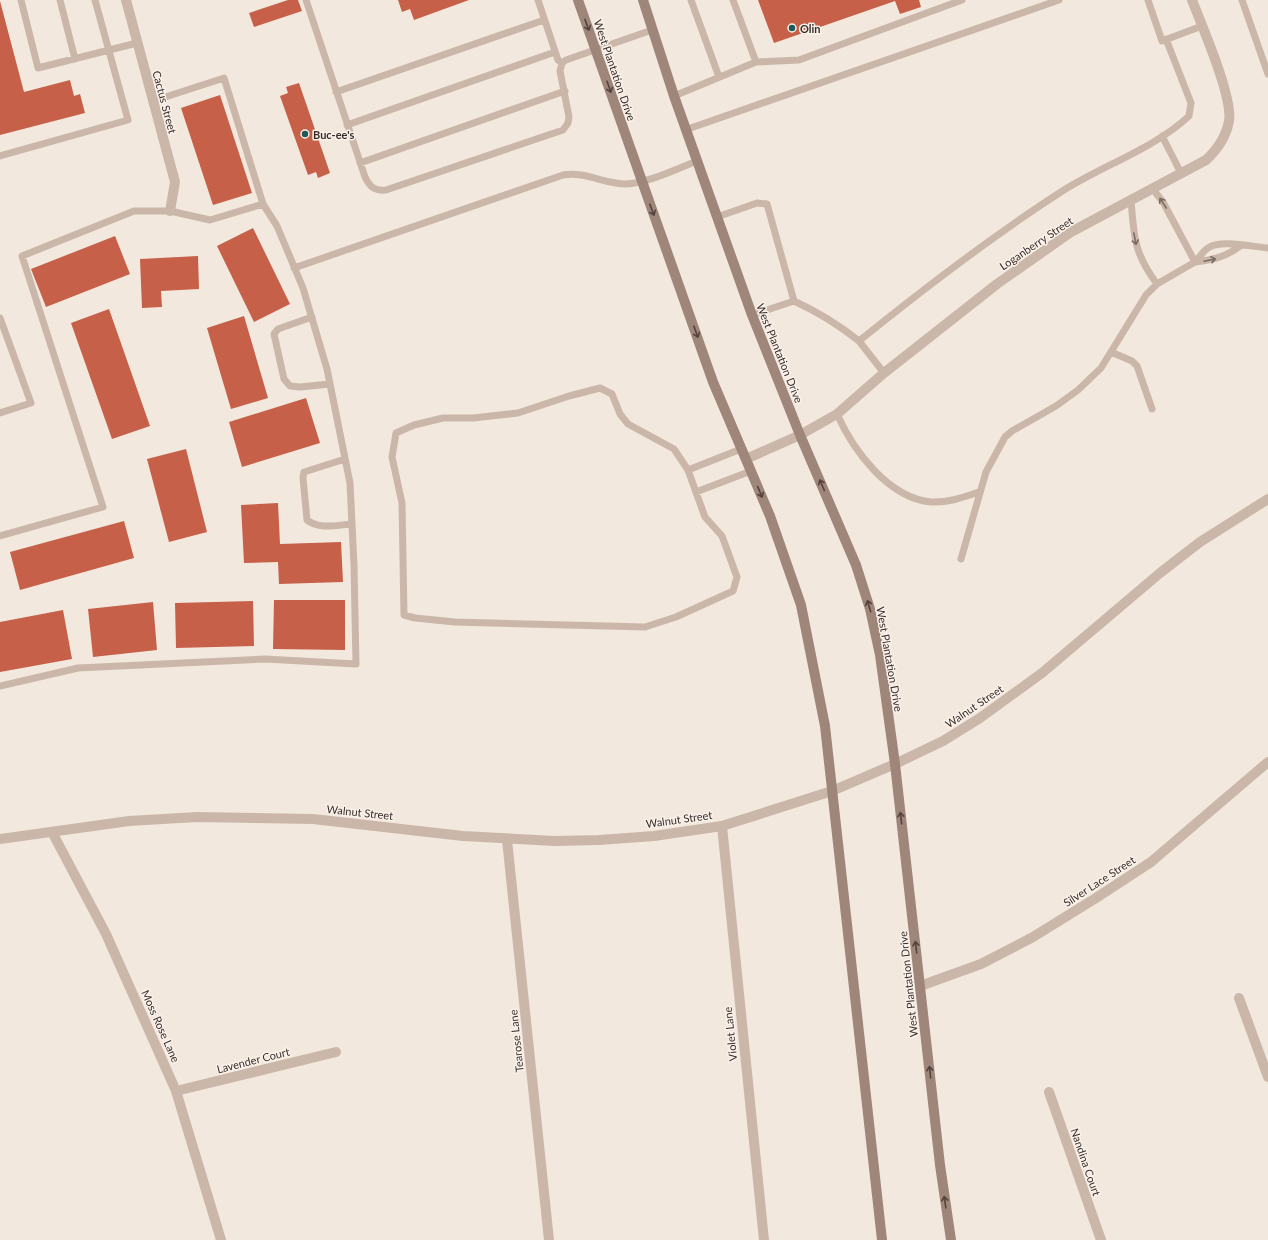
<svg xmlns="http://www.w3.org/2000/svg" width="1268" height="1240" viewBox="0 0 1268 1240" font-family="Lato,sans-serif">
<rect width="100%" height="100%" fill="#f3e8de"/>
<path fill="#c66049" d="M288 0H298L302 11 254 27 249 13Z
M398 0H469L414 20 410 9 402 12Z
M758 0H919L921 7 900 14 895 1 774 43Z
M0 1 24 92 70 80 74 96 80 94 85 113 0 135Z
M299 83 330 173 318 178 316 172 308 175 280 96 288 93 286 87Z
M220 95 252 193 213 205 181 108Z
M253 228 290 304 254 322 217 246Z
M115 236 130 274 46 307 31 269Z
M198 256 199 289 161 291 162 307 142 308 140 259Z
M109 309 150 426 112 439 71 323Z
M244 316 268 398 231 409 207 328Z
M306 398 320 443 242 467 229 422Z
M186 449 207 532 169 542 147 459Z
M278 503 280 544 341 542 343 582 279 584 278 562 244 563 241 505Z
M124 521 134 558 20 590 10 552Z
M274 600H345V650L273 649Z
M253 601 254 646 176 648 175 603Z
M153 602 157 650 93 657 88 609Z
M63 610 72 659 0 672V622Z"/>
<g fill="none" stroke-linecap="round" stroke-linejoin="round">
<path stroke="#cbb7a9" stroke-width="7" d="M21 0 38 68 137 43
M60 0 75 59
M306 0 365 177C370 187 374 191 386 190L563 130 568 123 569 117 560 71 562 63 566 60 652 30
M538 0 558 60 562 63
M691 0 719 77
M733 0 756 62
M1148 0 1162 41 1202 26
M1242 0 1268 74
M336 92 544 20
M674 96 756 62 799 60 962 0
M347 125 555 52
M685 130 1059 0
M1162 136 1181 173
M0 156 128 120 95 0
M360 163 565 91
M1131 200C1134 237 1134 253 1157 284
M717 217 757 203 767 204 794 301 752 315
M1240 246C1226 257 1212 260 1195 262 1199 258 1203 251 1208 248 1220 239 1253 247 1268 248
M294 268 563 175C585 171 604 184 626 184 648 183 676 169 697 161
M794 301C818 312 839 325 859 341
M312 317 278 329 274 334 284 379 290 386 300 387 330 384
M0 318 31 403 0 413
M1111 352 1132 361 1137 366 1152 409
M884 373 859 341C926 287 992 236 1064 190 1104 165 1155 148 1189 116L1191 103 1166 39
M837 414C853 450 888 498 931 502 948 503 964 497 979 492
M345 459 304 472 303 478 307 520C319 530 338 525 352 524
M688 470 705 517 722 536 737 577 733 591 676 617 645 627 455 622 415 618 404 615 402 503 392 457 396 433 414 425 443 418H473L518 413 569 396 600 388 612 394 620 414 628 424 674 449 688 470 741 449
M696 492 751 471
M0 536 103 507 22 256 134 211H170L210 220 263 204
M961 559 986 472 1005 437 1012 431 1056 406 1078 390 1101 368 1146 295 1157 284 1195 262 1163 202 1152 188
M0 686 78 668 265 659 356 664 354 565 350 483 327 369 303 288 277 226 263 204 224 78 153 101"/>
<path stroke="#cbb7a9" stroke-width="10" d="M126 0 175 182 170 211
M746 459 800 435 837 414 884 373 997 284 1071 232 1206 160C1218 149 1226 137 1229 121 1233 97 1202 26 1192 0
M722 826 764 1240
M52 832 106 934 176 1091 221 1240
M507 840 549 1240
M920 986 981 964 1033 937 1096 898 1151 862 1268 762
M1239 998 1268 1077
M176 1091 336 1052
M1049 1092 1101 1240"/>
<path stroke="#cbb7a9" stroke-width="10" d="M0 839 129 821 197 817 313 819 463 836 555 841 599 840 654 836 722 826 832 791 895 764 943 741 980 718 1042 673 1160 573 1200 542 1268 499"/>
<path stroke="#9f867b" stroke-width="10" d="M578 0 713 382 770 516 801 605 825 726 882 1240
M643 0 674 96 752 315 800 435 856 565 870 609 880 655 895 764 940 1165 951 1240"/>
</g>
<defs><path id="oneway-shaft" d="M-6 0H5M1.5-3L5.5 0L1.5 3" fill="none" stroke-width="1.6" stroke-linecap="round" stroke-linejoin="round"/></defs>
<g stroke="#52433e">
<use href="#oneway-shaft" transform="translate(587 25) rotate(70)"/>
<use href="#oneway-shaft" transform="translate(609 87) rotate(71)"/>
<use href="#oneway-shaft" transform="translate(652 210) rotate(70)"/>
<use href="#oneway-shaft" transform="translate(696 332) rotate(70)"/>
<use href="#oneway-shaft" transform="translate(822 485) rotate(-113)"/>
<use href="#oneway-shaft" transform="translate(760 492) rotate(67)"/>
<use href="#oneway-shaft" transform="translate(869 606) rotate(-106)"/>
<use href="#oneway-shaft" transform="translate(901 818) rotate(-97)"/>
<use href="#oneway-shaft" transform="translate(916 947) rotate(-97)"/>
<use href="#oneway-shaft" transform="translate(930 1072) rotate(-96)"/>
<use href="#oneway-shaft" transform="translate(945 1202) rotate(-98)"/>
</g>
<g stroke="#7a6b63">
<use href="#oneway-shaft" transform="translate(1163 203) rotate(-123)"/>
<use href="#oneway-shaft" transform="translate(1135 239) rotate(79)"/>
<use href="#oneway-shaft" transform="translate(1210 260) rotate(-12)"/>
</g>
<g fill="#1e595a" stroke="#faf2ea" stroke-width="1.5">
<circle cx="792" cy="28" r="4"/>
<circle cx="305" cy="134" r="4"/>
</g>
<g text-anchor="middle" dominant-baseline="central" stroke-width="3" stroke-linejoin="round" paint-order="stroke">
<g font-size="11" font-weight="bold" fill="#382d29" stroke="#faf2ea" text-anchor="start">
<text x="800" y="28">Olin</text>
<text x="313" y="134">Buc-ee's</text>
</g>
<g font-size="11" fill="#382d29" stroke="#faf2ea">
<text transform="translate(615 70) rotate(71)">West Plantation Drive</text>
<text transform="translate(165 102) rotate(75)">Cactus Street</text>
<text transform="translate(1036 243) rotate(-34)">Loganberry Street</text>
<text transform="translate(780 353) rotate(68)">West Plantation Drive</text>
<text transform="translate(890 659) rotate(80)">West Plantation Drive</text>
<text transform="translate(974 706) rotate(-34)">Walnut Street</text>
<text transform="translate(360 812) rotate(6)">Walnut Street</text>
<text transform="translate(679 819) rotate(-8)">Walnut Street</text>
<text transform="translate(1099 881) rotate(-33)">Silver Lace Street</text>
<text transform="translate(908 984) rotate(-96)">West Plantation Drive</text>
<text transform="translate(161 1026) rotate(66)">Moss Rose Lane</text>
<text transform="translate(730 1034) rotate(-96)">Violet Lane</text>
<text transform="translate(516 1041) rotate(-96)">Tearose Lane</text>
<text transform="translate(253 1060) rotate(-14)">Lavender Court</text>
<text transform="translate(1086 1162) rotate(71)">Nandina Court</text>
</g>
</g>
</svg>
